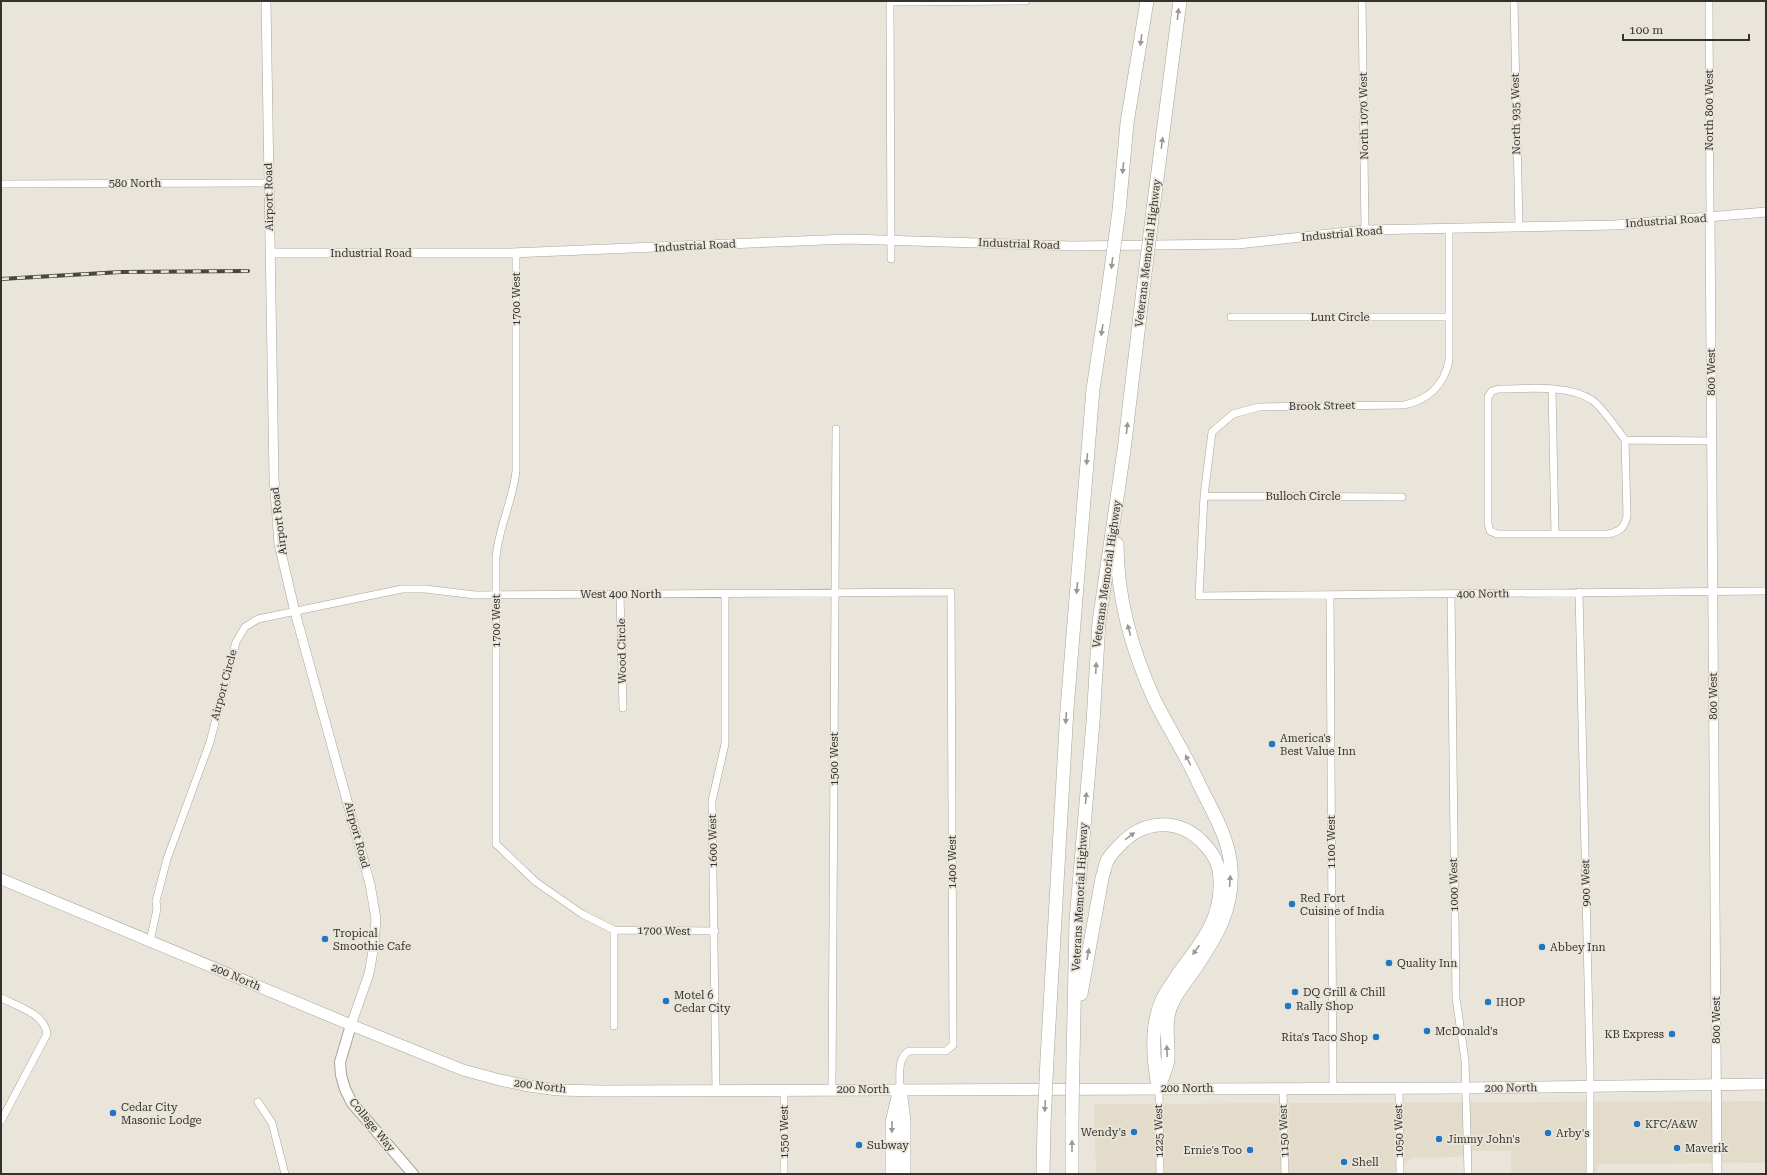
<svg xmlns="http://www.w3.org/2000/svg" width="1767" height="1175" viewBox="0 0 1767 1175" font-family="'Roboto Serif',serif">
<rect width="100%" height="100%" fill="#eae5db"/>
<path fill="#e4dcca" d="M1766 1101V1163L1600 1164 1594 1174H1511V1151H1474L1459 1157 1412 1158 1392 1174H1096L1094 1104Z"/>
<g fill="none" stroke-linecap="round" stroke-linejoin="round">
<defs>
<path id="minor" d="M890 1 891 259
M1362 1 1365 230
M1514 1 1519 227
M1709 1 1710 218
M890 2 1026 1
M1 184 269 183
M1449 229V361C1444 385 1428 400 1404 405L1259 407 1233 414 1212 432 1204 496 1199 596 1766 591
M516 253V471C513 501 498 528 496 558V844L536 882 582 914 614 930 715 931
M1231 317H1449
M1552 389 1555 534
M1625 440C1617 429 1602 407 1592 400 1568 384 1526 389 1499 389L1492 391 1488 397V523L1490 531 1497 534H1608C1620 531 1624 529 1627 516L1625 440 1712 441
M1204 496 1402 497
M1579 592 1590 1067V1174
M620 594 623 708
M1330 595 1333 1088
M1451 595 1456 998 1465 1060 1468 1174
M614 930V1026
M150 941 157 909 156 901 167 859 210 742 236 642 245 627 258 619 402 589H425L475 595 951 592 953 1045 946 1051H909C897 1057 900 1077 900 1089
M1 998C17 1006 45 1014 47 1034L1 1121
M1159 1088 1160 1174
M1399 1088 1400 1174
M832 1089 836 429
M1283 1089 1285 1174
M716 1090 712 801 725 744V594
M784 1090V1174
M258 1102 272 1123 285 1174"/>
<path id="tertiary" d="M266 1 274 478 279 544 295 612 370 884 376 919 374 945 369 974 351 1025
M1710 218 1717 1174
M271 253H511L849 239 1072 246 1238 244 1365 230 1615 225 1766 212"/>
<path id="secondary" d="M351 1025 340 1062 341 1075 345 1089 352 1103 413 1174"/>
<path id="primary" d="M1 879 351 1025 463 1070 500 1080 529 1086 558 1090 600 1091 1465 1088 1766 1084"/>
<path id="motorway" d="M1153 210 1180 1
M1119 211 1127 123 1147 1
M1117 544C1117 598 1132 651 1155 701 1169 729 1186 755 1199 784 1212 811 1229 837 1231 868 1234 911 1215 939 1192 973 1185 983 1176 993 1171 1006 1164 1024 1169 1041 1168 1059 1167 1069 1161 1079 1159 1088
M1081 994 1102 878C1104 872 1105 866 1107 861 1110 855 1115 850 1119 846 1143 819 1180 817 1205 845 1214 854 1220 867 1220 880 1222 920 1200 944 1178 974 1173 983 1166 991 1162 1000 1150 1026 1153 1059 1158 1086
M1047 1059 1067 709 1093 389 1108 291
M1073 1060 1076 920 1093 722 1099 622 1124 450 1143 290
M901 1097 904 1121V1174
M1072 1118V1174
M892 1174V1122L900 1089
M1043 1174 1044 1124"/>
</defs>
<use href="#minor" stroke="#a8a49a" stroke-width="8"/>
<use href="#tertiary" stroke="#a8a49a" stroke-width="10"/>
<use href="#secondary" stroke="#a8a49a" stroke-width="12"/>
<use href="#primary" stroke="#a8a49a" stroke-width="12"/>
<use href="#motorway" stroke="#a8a49a" stroke-width="14"/>
<use href="#minor" stroke="#fff" stroke-width="7"/>
<use href="#tertiary" stroke="#fff" stroke-width="9"/>
<use href="#secondary" stroke="#fff" stroke-width="10"/>
<use href="#primary" stroke="#fff" stroke-width="11"/>
<use href="#motorway" stroke="#fff" stroke-width="13"/>
<defs>
<path id="rail" d="M1 279 121 272 248 271"/>
</defs>
<use href="#rail" stroke="#484641" stroke-width="4"/>
<use href="#rail" stroke="#eae5db" stroke-width="2.5" stroke-dasharray="8" stroke-linecap="butt"/>
<defs>
<path id="motorway-bridge" d="M1143 290 1153 210
M1108 291 1119 211
M1072 1118 1073 1060
M1044 1124 1047 1059"/>
</defs>
<use href="#motorway-bridge" stroke="#a8a49a" stroke-width="14" stroke-linecap="butt"/>
<use href="#motorway-bridge" stroke="#fff" stroke-width="13"/>
</g>
<defs><path id="oneway-solid" d="M-6-.8H1V-3.2L6.5 0L1 3.2V.8H-6Z"/></defs>
<g fill="#9a9896">
<use href="#oneway-solid" transform="translate(1178 14) rotate(-83)"/>
<use href="#oneway-solid" transform="translate(1141 40) rotate(98)"/>
<use href="#oneway-solid" transform="translate(1162 143) rotate(-83)"/>
<use href="#oneway-solid" transform="translate(1123 168) rotate(96)"/>
<use href="#oneway-solid" transform="translate(1112 263) rotate(97)"/>
<use href="#oneway-solid" transform="translate(1102 330) rotate(99)"/>
<use href="#oneway-solid" transform="translate(1127 428) rotate(-84)"/>
<use href="#oneway-solid" transform="translate(1087 459) rotate(95)"/>
<use href="#oneway-solid" transform="translate(1077 588) rotate(95)"/>
<use href="#oneway-solid" transform="translate(1129 630) rotate(-105)"/>
<use href="#oneway-solid" transform="translate(1096 668) rotate(-87)"/>
<use href="#oneway-solid" transform="translate(1066 718) rotate(94)"/>
<use href="#oneway-solid" transform="translate(1188 760) rotate(-117)"/>
<use href="#oneway-solid" transform="translate(1086 798) rotate(-85)"/>
<use href="#oneway-solid" transform="translate(1130 836) rotate(-36)"/>
<use href="#oneway-solid" transform="translate(1230 881) rotate(-86)"/>
<use href="#oneway-solid" transform="translate(1196 950) rotate(125)"/>
<use href="#oneway-solid" transform="translate(1088 954) rotate(-80)"/>
<use href="#oneway-solid" transform="translate(1167 1051) rotate(-92)"/>
<use href="#oneway-solid" transform="translate(1045 1106) rotate(93)"/>
<use href="#oneway-solid" transform="translate(892 1127) rotate(91)"/>
<use href="#oneway-solid" transform="translate(1072 1146) rotate(-90)"/>
</g>
<g fill="#2176c4" stroke="#eae5db" stroke-width="1.5">
<circle cx="1272" cy="744" r="4"/>
<circle cx="1292" cy="904" r="4"/>
<circle cx="325" cy="939" r="4"/>
<circle cx="1542" cy="947" r="4"/>
<circle cx="1389" cy="963" r="4"/>
<circle cx="1295" cy="992" r="4"/>
<circle cx="666" cy="1001" r="4"/>
<circle cx="1488" cy="1002" r="4"/>
<circle cx="1288" cy="1006" r="4"/>
<circle cx="1427" cy="1031" r="4"/>
<circle cx="1672" cy="1034" r="4"/>
<circle cx="1376" cy="1037" r="4"/>
<circle cx="113" cy="1113" r="4"/>
<circle cx="1637" cy="1124" r="4"/>
<circle cx="1134" cy="1132" r="4"/>
<circle cx="1548" cy="1133" r="4"/>
<circle cx="1439" cy="1139" r="4"/>
<circle cx="859" cy="1145" r="4"/>
<circle cx="1677" cy="1148" r="4"/>
<circle cx="1250" cy="1150" r="4"/>
<circle cx="1344" cy="1162" r="4"/>
</g>
<g text-anchor="middle" dominant-baseline="central" stroke-width="3.5" stroke-linejoin="round" paint-order="stroke">
<g font-size="11" fill="#34322e" stroke="#eae5db">
<text transform="translate(1709 110) rotate(-90)">North 800 West</text>
<text transform="translate(1516 114) rotate(-91)">North 935 West</text>
<text transform="translate(1364 116) rotate(-91)">North 1070 West</text>
<text x="135" y="183">580 North</text>
<text transform="translate(269 197) rotate(-91)">Airport Road</text>
<text transform="translate(1666 221) rotate(-4)">Industrial Road</text>
<text transform="translate(1342 234) rotate(-5)">Industrial Road</text>
<text transform="translate(1019 244) rotate(2)">Industrial Road</text>
<text transform="translate(695 246) rotate(-3)">Industrial Road</text>
<text x="371" y="253">Industrial Road</text>
<text transform="translate(1148 253) rotate(-83)">Veterans Memorial Highway</text>
<text transform="translate(516 299) rotate(-90)">1700 West</text>
<text x="1340" y="317">Lunt Circle</text>
<text transform="translate(1711 372) rotate(-90)">800 West</text>
<text transform="translate(1322 406) rotate(-1)">Brook Street</text>
<text x="1303" y="496">Bulloch Circle</text>
<text transform="translate(279 521) rotate(-97)">Airport Road</text>
<text transform="translate(1107 574) rotate(-82)">Veterans Memorial Highway</text>
<text x="621" y="594">West 400 North</text>
<text transform="translate(1483 594) rotate(-1)">400 North</text>
<text transform="translate(496 621) rotate(-90)">1700 West</text>
<text transform="translate(622 651) rotate(-91)">Wood Circle</text>
<text transform="translate(224 685) rotate(-75)">Airport Circle</text>
<text transform="translate(1713 696) rotate(-90)">800 West</text>
<text transform="translate(834 759) rotate(-90)">1500 West</text>
<text transform="translate(357 835) rotate(75)">Airport Road</text>
<text transform="translate(713 841) rotate(-91)">1600 West</text>
<text transform="translate(1331 842) rotate(-90)">1100 West</text>
<text transform="translate(952 862) rotate(-90)">1400 West</text>
<text transform="translate(1586 883) rotate(-91)">900 West</text>
<text transform="translate(1454 885) rotate(-91)">1000 West</text>
<text transform="translate(1080 897) rotate(-87)">Veterans Memorial Highway</text>
<text transform="translate(664 931) rotate(1)">1700 West</text>
<text transform="translate(236 977) rotate(23)">200 North</text>
<text transform="translate(1716 1020) rotate(-90)">800 West</text>
<text transform="translate(540 1086) rotate(7)">200 North</text>
<text x="1187" y="1088">200 North</text>
<text transform="translate(1511 1088) rotate(-1)">200 North</text>
<text x="863" y="1089">200 North</text>
<text transform="translate(372 1125) rotate(51)">College Way</text>
<text transform="translate(1159 1131) rotate(-91)">1225 West</text>
<text transform="translate(1284 1131) rotate(-92)">1150 West</text>
<text transform="translate(1399 1131) rotate(-91)">1050 West</text>
<text transform="translate(784 1132) rotate(-90)">1550 West</text>
</g>
<g font-size="11" fill="#34322e" stroke="#eae5db" text-anchor="start">
<text x="1280" y="738">America's<tspan x="1280" dy="13">Best Value Inn</tspan></text>
<text x="1300" y="898">Red Fort<tspan x="1300" dy="13">Cuisine of India</tspan></text>
<text x="333" y="933">Tropical<tspan x="333" dy="13">Smoothie Cafe</tspan></text>
<text x="1550" y="947">Abbey Inn</text>
<text x="1397" y="963">Quality Inn</text>
<text x="1303" y="992">DQ Grill &amp; Chill</text>
<text x="674" y="995">Motel 6<tspan x="674" dy="13">Cedar City</tspan></text>
<text x="1496" y="1002">IHOP</text>
<text x="1296" y="1006">Rally Shop</text>
<text x="1435" y="1031">McDonald's</text>
<text x="1664" y="1034" text-anchor="end">KB Express</text>
<text x="1368" y="1037" text-anchor="end">Rita's Taco Shop</text>
<text x="121" y="1107">Cedar City<tspan x="121" dy="13">Masonic Lodge</tspan></text>
<text x="1645" y="1124">KFC/A&amp;W</text>
<text x="1126" y="1132" text-anchor="end">Wendy's</text>
<text x="1556" y="1133">Arby's</text>
<text x="1447" y="1139">Jimmy John's</text>
<text x="867" y="1145">Subway</text>
<text x="1685" y="1148">Maverik</text>
<text x="1242" y="1150" text-anchor="end">Ernie's Too</text>
<text x="1352" y="1162">Shell</text>
</g>
</g>
<rect width="1767" height="1175" fill="none" stroke="#34322e" stroke-width="4"/>
<path d="M1623 34v6h126v-6" fill="none" stroke="#34322e" stroke-width="2"/>
<text x="1629" y="34" font-size="12" fill="#34322e" stroke="#eae5db" stroke-width="3" paint-order="stroke">100 m</text>
</svg>
